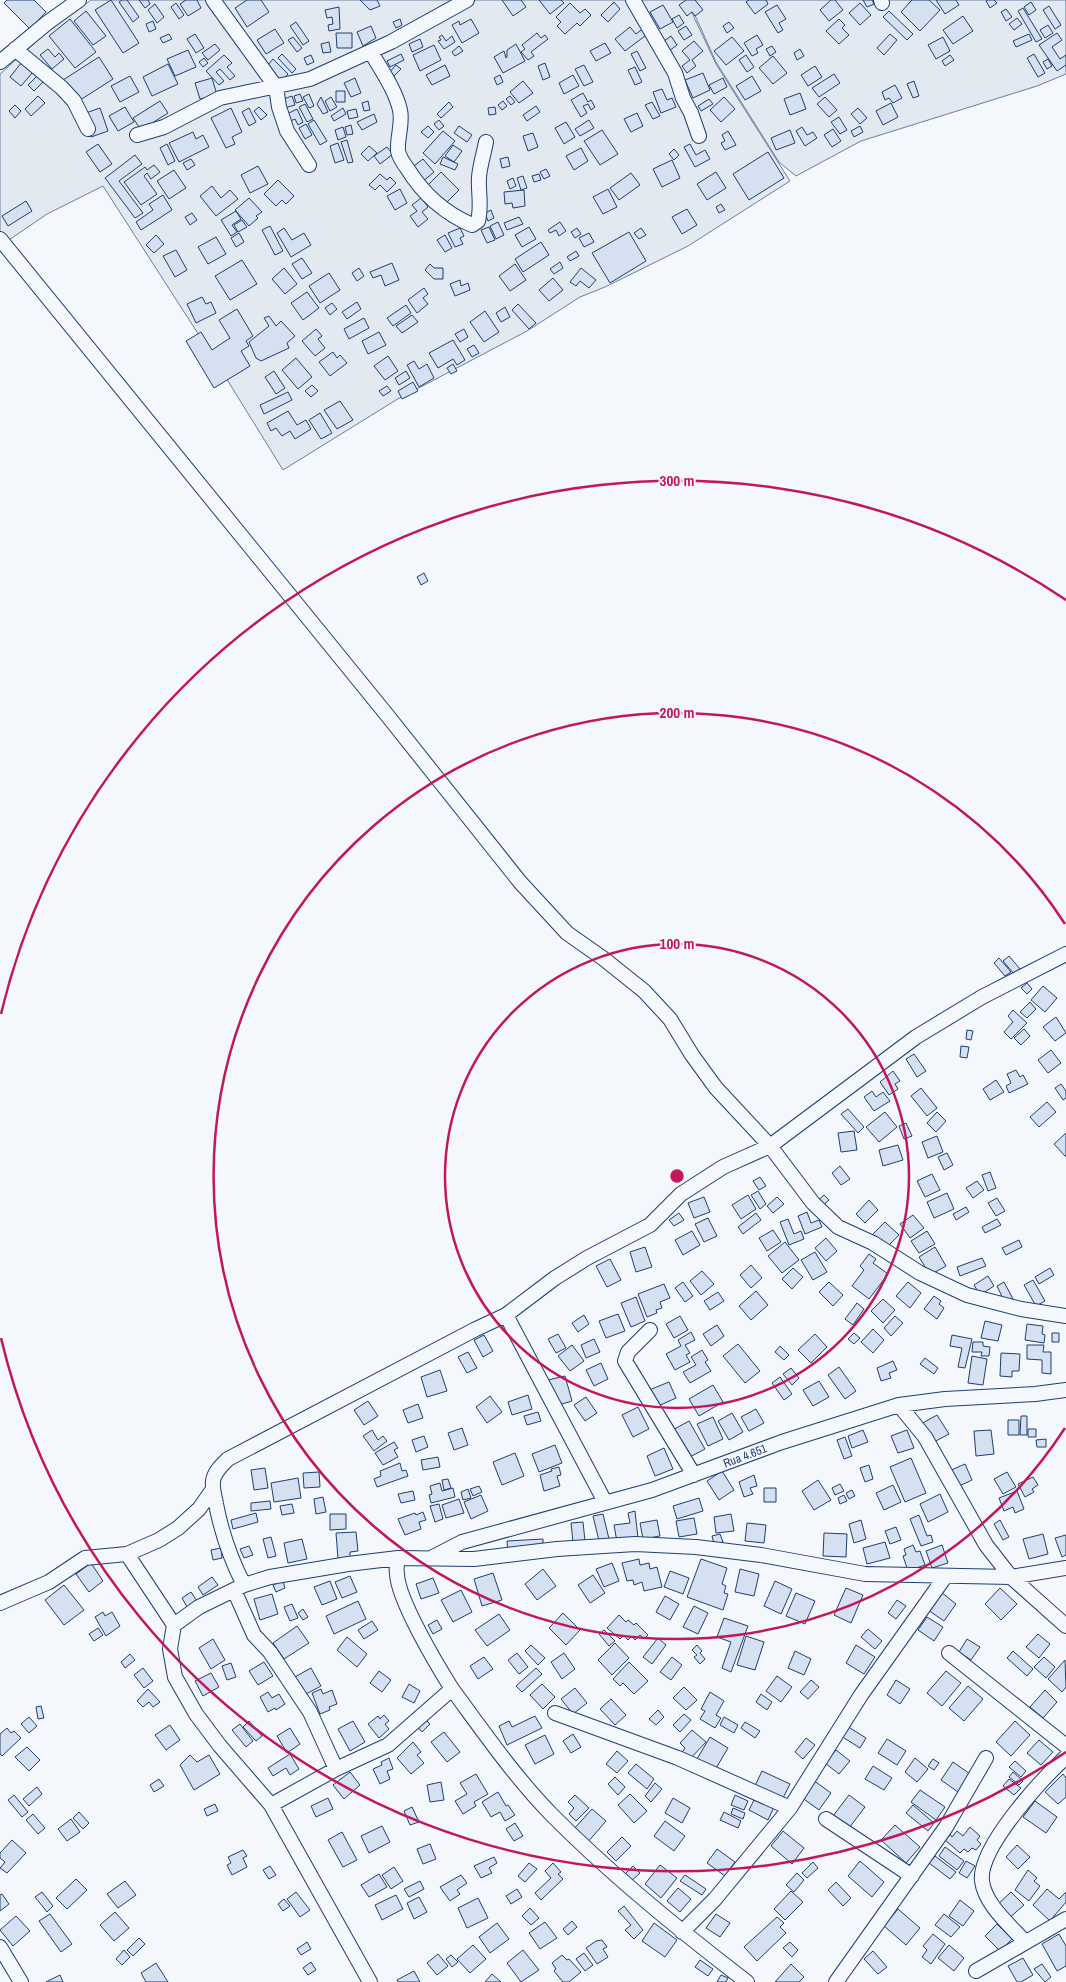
<svg xmlns="http://www.w3.org/2000/svg" width="1066" height="1982" viewBox="0 0 1066 1982" font-family="'Archivo Narrow',sans-serif">
<rect width="100%" height="100%" fill="#f4f7fb"/>
<path fill="#e3e9f0" stroke="#687fa3" d="M91 0H686L716 64 790 181 688 246 605 287 580 297 527 331 396 400 283 470 215 360 103 186 47 214 6 242 0 234V74L46 33Z
M688 0H1066V74L1037 86 861 141 796 176 779 162 716 62Z"/>
<path fill="#d5e0f0" stroke="#1d3f73" d="M7 0H34L46 12 30 29 4 3Z
M111 0 139 43 123 53 95 10Z
M122 0H127L139 17 133 22 119 2Z
M139 0H148L150 4 145 8Z
M186 0H197L201 8 188 16 180 4Z
M247 0H261L269 12 247 27 235 8Z
M360 0H377L380 6 370 10Z
M502 0H521L526 7 513 16Z
M539 0H561L564 3 550 14Z
M686 0H695L703 10 695 16 692 12 687 16 679 5Z
M749 0H766L768 4 755 14 746 2Z
M831 0H835L843 10 829 21 820 10Z
M863 0H872L874 4 867 7Z
M912 0H929L940 10 920 31 901 12Z
M936 0H956L959 5 945 14Z
M988 0H994L997 3 990 8 986 1Z
M614 2 620 9 608 22 601 15Z
M1031 2 1036 10 1029 15 1024 7Z
M176 3 184 15 179 19 171 7Z
M570 3 580 13 585 9 591 15 580 26 577 23 565 34 557 26 561 22 556 17Z
M860 3 871 15 860 25 849 13Z
M155 4 164 17 157 23 148 10Z
M663 5 673 22 660 29 650 12Z
M777 5 786 19 779 23 783 30 778 33 765 12Z
M1049 6 1061 25 1055 29 1043 10Z
M339 7 340 29 329 31 328 25 333 24 332 17 327 18 325 10Z
M1023 8 1042 39 1036 42 1018 11Z
M1006 9 1012 17 1006 21 1001 12Z
M86 11 106 36 93 45 74 21Z
M889 11 913 34 907 40 883 17Z
M679 15 684 23 677 28 672 19Z
M963 16 973 31 953 44 943 30Z
M1017 18 1022 24 1014 30 1009 24Z
M70 19 96 52 75 68 49 36Z
M400 19 402 25 396 28 393 22Z
M471 19 479 33 462 43 452 25 459 21 460 25Z
M839 19 845 25 842 28 849 35 839 44 826 31Z
M153 21 156 29 149 32 146 24Z
M296 22 309 41 303 45 290 26Z
M729 22 734 28 727 33 723 26Z
M1048 25 1053 33 1045 38 1040 30Z
M371 26 376 38 363 46 357 32Z
M686 26 692 35 684 40 678 31Z
M630 27 636 34 645 27 649 33 625 51 615 39Z
M275 29 284 43 266 54 257 40Z
M336 33H352V48H337Z
M537 33 541 38 545 35 548 39 531 52 534 56 528 60 521 52 525 49 522 45Z
M1057 33 1062 40 1052 47 1060 59 1066 55V65L1057 71 1039 45Z
M169 34 172 39 163 43 160 38Z
M195 34 204 48 196 53 187 39Z
M890 34 897 40 884 55 877 48Z
M1029 34 1032 40 1016 47 1013 41Z
M442 35 446 41 452 36 455 42 444 49 438 41 441 40 439 37Z
M757 35 763 45 756 49 758 53 752 56 744 43Z
M671 36 677 45 669 51 663 42Z
M293 37 302 48 297 52 288 40Z
M732 37 744 51 726 65 714 51Z
M943 37 950 51 936 59 928 45Z
M420 39 423 47 412 52 409 44Z
M694 41 703 51 692 60 696 66 687 73 682 66 690 60 682 51Z
M329 42 331 52 323 53 321 44Z
M605 43 611 53 596 61 590 51Z
M215 44 220 50 208 60 202 53Z
M516 44 525 61 503 73 494 57 504 51 506 58 507 57V50Z
M434 45 441 60 420 71 413 55Z
M459 46 463 51 455 56 452 52Z
M772 46 776 52 770 56 766 49Z
M48 49 55 57 59 53 64 59 52 69 40 55Z
M800 49 804 56 797 60 794 53Z
M188 50 196 67 175 76 167 59Z
M637 51 646 68 640 71 631 54Z
M282 54 296 69 292 73 278 58Z
M401 54 404 60 390 67 387 61Z
M1034 54 1045 73 1038 77 1027 58Z
M224 55 232 63 227 67 235 76 230 80 220 69 216 72 224 81 219 85 206 71Z
M311 55 314 62 307 65 304 58Z
M746 55 754 67 747 72 739 60Z
M950 55 954 60 945 66 942 61Z
M773 56 787 73 773 84 759 68Z
M99 57 113 79 77 102 63 80Z
M204 58 208 63 203 67 199 62Z
M273 59 288 74 282 81 267 66Z
M1048 59 1052 66 1047 69 1043 62Z
M22 62 33 72 21 86 10 77Z
M545 63 550 77 543 80 538 66Z
M168 64 178 84 152 96 143 77Z
M396 65 401 69 391 79 387 75Z
M445 65 450 76 432 85 426 75Z
M584 65 593 82 584 86 575 69Z
M815 66 822 77 808 86 801 75Z
M635 67 642 82 635 85 628 70Z
M703 73 710 90 693 98 685 80Z
M834 74 840 83 819 97 812 88Z
M38 75 44 81 34 91 28 85Z
M500 75 503 82 497 85 494 78Z
M573 75 579 86 564 94 559 83Z
M130 76 139 92 120 102 111 86Z
M752 76 761 91 745 100 736 86Z
M212 78 217 95 200 99 195 83Z
M355 78 361 93 351 97 344 83Z
M723 78 727 87 714 94 709 85Z
M523 81 533 93 519 103 510 92Z
M914 81 919 96 913 98 907 84Z
M895 85 902 98 893 103 889 98 885 100 882 92Z
M662 89 667 100 672 98 676 107 661 113 653 92Z
M336 91H345V102H336Z
M583 93 588 102 591 100 595 107 591 110 588 104 583 106 587 113 581 117 571 100Z
M800 93 806 109 790 115 784 99Z
M300 94 303 101 296 103 294 96Z
M309 94 314 106 309 108 303 97Z
M38 96 45 103 31 116 25 109Z
M292 96 295 105 281 109 278 101Z
M510 96 515 102 511 105 506 99Z
M321 97 328 112 323 114 317 104Z
M331 97 337 107 330 111 325 101Z
M724 97 735 109 721 122 710 110Z
M825 97 837 110 829 117 817 104Z
M709 99 713 104 701 111 698 106Z
M160 101 168 113 141 130 133 118Z
M368 101 370 110 364 111 362 103Z
M503 101 507 106 502 110 498 105Z
M449 102 453 107 441 118 437 114Z
M652 102 660 116 653 119 645 105Z
M891 103 898 117 883 125 876 111Z
M305 104 313 119 307 122 299 107Z
M15 105 21 111 15 118 9 111Z
M536 106 540 112 527 121 523 115Z
M125 107 134 122 118 131 109 116Z
M259 107 267 115 261 120 254 111Z
M495 107 496 114 489 115 488 108Z
M100 108 108 131 91 137 83 114Z
M231 108 242 132 232 137 235 144 226 148 211 118Z
M249 108 256 122 249 126 242 112Z
M343 108 346 114 334 121 331 116Z
M858 108 867 118 860 124 851 114Z
M297 109 303 122 298 125 295 119 288 122 285 115Z
M356 109 358 117 349 119 347 111Z
M637 113 643 126 631 132 624 119Z
M374 114 377 122 362 130 357 122Z
M839 117 847 130 840 134 831 122Z
M314 120 327 141 320 145 308 124Z
M439 120 444 126 439 130 434 124Z
M589 120 594 128 580 136 575 129Z
M566 122 575 137 564 144 555 128Z
M306 124 312 135 305 139 299 128Z
M351 125 353 134 347 135 345 127Z
M428 126 434 132 428 138 421 132Z
M459 126 472 135 467 142 454 133Z
M860 126 863 132 854 137 851 131Z
M343 127 346 137 338 140 335 130Z
M802 127 807 135 813 132 817 138 805 146 796 131Z
M833 129 841 141 832 147 824 135Z
M602 130 618 154 600 165 584 141Z
M790 130 795 143 776 150 771 138Z
M443 131 455 141 435 164 423 153Z
M728 131 736 145 725 150 721 143 725 141 722 135Z
M193 132 196 139 203 135 209 147 179 162 169 143Z
M533 133 538 147 528 151 523 136Z
M347 140 353 162 348 163 341 142Z
M338 143 344 160 335 163 330 146Z
M98 144 112 164 100 172 86 152Z
M167 144 175 161 168 165 160 148Z
M690 144 696 155 705 150 710 159 695 167 684 147Z
M453 145 462 151 454 162 445 156Z
M369 146 377 153 368 161 361 154Z
M387 147 393 154 380 164 374 156Z
M581 148 588 161 574 170 566 156Z
M674 149 679 155 674 160 669 154Z
M768 152 784 178 749 200 733 174Z
M135 155 142 164 119 181 143 213 135 218 105 178Z
M443 157 458 164 455 170 440 164Z
M508 157 510 166 502 168 500 159Z
M191 159 195 165 187 170 183 163Z
M423 159 434 172 422 182 410 169Z
M672 160 680 178 662 187 653 169Z
M154 165 160 172 151 179 147 173 144 176 157 194 141 205 124 182 145 167 147 170Z
M258 166 268 184 250 193 241 175Z
M546 169 550 176 544 179 540 172Z
M174 170 186 188 169 199 157 181Z
M441 172 459 190 446 203 428 185Z
M716 172 726 188 707 200 697 184Z
M631 173 640 185 619 200 610 188Z
M380 174 387 180 390 177 396 183 387 192 380 185 375 190 369 185Z
M539 174 541 180 534 182 532 176Z
M523 176 527 188 521 190 517 178Z
M513 178 516 186 510 189 507 181Z
M278 180 294 196 286 204 282 200 276 206 264 194Z
M212 186 221 198 230 190 238 199 216 216 200 196Z
M400 189 407 203 395 210 387 196Z
M608 189 617 207 603 214 593 197Z
M524 190 525 206 513 208 512 203 505 204 504 192Z
M163 195 172 210 141 230 136 222 153 210 149 204Z
M249 198 262 212 256 216 258 218 249 226 235 210Z
M421 198 428 207 422 212 428 219 418 227 410 216 417 211 412 205Z
M26 201 32 211 8 226 2 216Z
M721 204 725 210 719 213 716 207Z
M687 209 697 225 682 234 672 217Z
M491 210 494 218 488 221 485 213Z
M236 211 241 219 232 225 237 232 231 236 221 220Z
M192 213 197 220 190 225 185 217Z
M519 217 523 224 507 230 504 223Z
M242 220 247 227 238 232 234 225Z
M498 222 504 235 496 239 490 226Z
M560 222 566 231 559 236 556 230 550 233 548 230Z
M270 226 283 251 275 255 262 230Z
M489 227 495 240 487 243 481 230Z
M529 227 536 239 522 247 515 235Z
M284 228 292 240 304 233 311 245 291 257 277 233Z
M460 228 464 236 460 238 463 244 455 247 448 233Z
M577 228 581 234 575 238 571 232Z
M641 228 646 235 639 239 634 233Z
M629 232 646 261 610 283 592 253Z
M239 233 244 242 236 247 231 238Z
M589 233 594 242 584 247 579 238Z
M156 235 164 244 154 253 146 245Z
M445 235 452 248 445 252 437 240Z
M216 237 226 254 208 264 198 247Z
M541 242 549 255 523 272 515 259Z
M176 250 187 270 175 277 163 256Z
M576 251 579 256 570 261 567 257Z
M302 258 312 273 302 279 292 264Z
M242 260 257 284 230 300 215 276Z
M560 262 563 268 554 274 550 269Z
M392 263 399 280 385 286 381 275 373 278 370 272Z
M430 264 434 268H443V279H434L425 270Z
M515 264 526 280 510 291 499 276Z
M284 268 297 284 285 294 272 279Z
M359 268 364 276 357 281 352 273Z
M581 268 596 280 589 288 580 281 576 286 570 282Z
M329 273 340 290 320 303 309 286Z
M553 278 563 290 549 301 539 290Z
M460 280 461 286 468 283 470 290 455 296 450 284Z
M424 288 428 294 423 298 428 304 417 313 408 300Z
M307 292 319 308 303 320 291 303Z
M202 297 206 304 211 302 216 313 196 323 187 304Z
M357 302 361 309 347 319 342 312Z
M332 303 337 309 330 315 325 308Z
M518 304 536 323 529 329 512 310Z
M406 305 411 313 393 326 387 318Z
M505 307 510 317 501 322 496 313Z
M237 309 253 336 246 341 249 346 241 351 250 366 214 388 186 341 201 332 212 350 230 338 219 320Z
M485 311 499 332 484 342 470 322Z
M412 315 418 322 402 333 396 326Z
M269 316 276 326 281 321 295 336 287 343 289 348 261 361 256 358 249 342 269 326 264 318Z
M364 318 369 328 349 339 344 329Z
M316 329 322 336 318 339 325 348 315 356 302 341Z
M464 329 468 337 460 342 455 334Z
M379 332 386 345 368 354 362 341Z
M453 340 465 360 457 365 453 359 438 368 429 353Z
M474 345 479 353 472 357 467 349Z
M333 352 337 358 340 355 347 363 330 376 319 362Z
M388 356 398 371 385 380 374 366Z
M296 358 312 377 298 389 282 370Z
M414 361 419 369 427 364 434 378 419 387 407 365Z
M453 364 457 371 451 374 447 368Z
M274 371 285 388 276 394 265 377Z
M406 371 410 378 399 385 395 378Z
M413 382 418 391 402 399 398 391Z
M312 385 318 391 311 397 305 391Z
M387 386 391 391 383 396 379 391Z
M288 392 292 400 264 414 260 405Z
M340 401 353 420 337 429 324 410Z
M288 411 297 425 306 420 311 429 295 439 290 431 282 436 276 428 271 431 267 423Z
M320 413 332 433 321 439 309 420Z
M424 573 428 581 421 585 417 577Z
M1009 956 1020 969 1014 974 1003 961Z
M999 958 1011 972 1005 976 994 963Z
M1027 983 1032 989 1027 994 1021 988Z
M1043 986 1057 998 1045 1012 1031 1000Z
M1030 1002 1036 1009 1027 1018 1020 1012Z
M1013 1010 1027 1023 1011 1039 1004 1032 1013 1022 1008 1016Z
M1056 1017 1066 1033 1055 1041 1043 1027Z
M1024 1029 1030 1036 1021 1045 1014 1038Z
M967 1030 973 1031 971 1040 966 1039Z
M961 1046 969 1047 967 1058 960 1057Z
M1051 1050 1061 1063 1048 1073 1038 1060Z
M914 1054 926 1071 917 1077 906 1059Z
M1016 1070 1020 1077 1023 1075 1028 1084 1009 1093 1006 1086 1011 1083 1007 1074Z
M893 1071 900 1081 895 1084 898 1089 889 1095 880 1082Z
M996 1080 1004 1092 990 1100 983 1089Z
M1061 1084 1066 1091V1098L1063 1100 1055 1088Z
M921 1088 937 1108 927 1116 911 1096Z
M872 1091 876 1097 883 1092 890 1101 874 1111 864 1097Z
M1047 1102 1056 1112 1039 1127 1030 1117Z
M848 1109 864 1127 858 1133 841 1114Z
M885 1112 897 1127 879 1142 866 1127Z
M937 1112 946 1121 936 1132 927 1123Z
M906 1123 912 1136 904 1139 899 1126Z
M854 1131 857 1150 841 1152 838 1133Z
M1066 1133V1157L1054 1144Z
M937 1136 943 1152 928 1158 922 1142Z
M898 1145 903 1160 883 1166 879 1150Z
M947 1153 953 1165 944 1170 938 1157Z
M840 1166 850 1179 841 1185 832 1173Z
M990 1172 996 1188 988 1191 982 1175Z
M932 1174 940 1190 925 1197 917 1181Z
M760 1177 766 1186 759 1190 753 1181Z
M977 1181 984 1190 973 1198 966 1188Z
M758 1191 766 1204 760 1209 751 1195Z
M947 1193 954 1209 934 1218 927 1202Z
M748 1195 756 1209 741 1219 732 1205Z
M824 1195 829 1200 822 1206 817 1201Z
M704 1197 710 1212 694 1218 688 1203Z
M777 1197 784 1204 773 1213 767 1206Z
M997 1198 1005 1211 996 1216 988 1203Z
M869 1200 878 1210 865 1223 856 1214Z
M966 1207 969 1212 956 1220 953 1214Z
M807 1212 811 1223 819 1220 822 1227 805 1234 798 1216Z
M679 1213 684 1220 674 1226 669 1220Z
M756 1213 761 1220 743 1234 738 1227Z
M913 1215 924 1228 910 1238 900 1224Z
M708 1218 717 1236 704 1242 695 1224Z
M788 1219 794 1234 801 1231 804 1239 789 1245 780 1222Z
M997 1219 1001 1225 985 1233 982 1227Z
M885 1222 899 1235 886 1248 872 1235Z
M773 1230 781 1242 767 1251 759 1238Z
M692 1231 700 1245 683 1255 675 1240Z
M927 1231 935 1244 919 1253 911 1241Z
M826 1238 837 1251 826 1261 815 1248Z
M1019 1240 1022 1247 1006 1255 1002 1248Z
M785 1242 799 1260 782 1273 768 1256Z
M645 1247 652 1267 636 1272 630 1252Z
M935 1247 946 1266 930 1275 919 1257Z
M815 1252 827 1272 813 1280 801 1260Z
M869 1254 876 1259 873 1263 888 1274 869 1299 852 1286 864 1270 860 1266Z
M982 1258 986 1266 960 1276 957 1267Z
M610 1259 621 1280 607 1287 596 1266Z
M751 1265 762 1278 751 1288 740 1275Z
M793 1268 803 1277 792 1289 782 1279Z
M1050 1268 1054 1275 1039 1284 1035 1277Z
M702 1271 714 1284 701 1295 690 1281Z
M988 1276 994 1286 980 1295 974 1285Z
M1033 1280 1045 1301 1036 1306 1024 1285Z
M683 1282 693 1296 685 1302 675 1288Z
M829 1282 843 1295 833 1306 819 1292Z
M908 1282 921 1293 910 1308 896 1296Z
M1004 1282 1013 1299 1005 1303 997 1286Z
M664 1284 670 1298 660 1302 662 1308 656 1310 657 1313 647 1317 638 1294Z
M756 1291 768 1305 751 1320 739 1306Z
M718 1292 724 1301 710 1310 704 1301Z
M934 1296 941 1301 939 1304 944 1308 937 1319 924 1309Z
M636 1297 645 1321 631 1327 621 1303Z
M883 1299 895 1310 883 1323 871 1311Z
M857 1303 864 1309 853 1325 845 1319Z
M618 1314 625 1331 606 1338 599 1321Z
M584 1315 589 1324 578 1332 572 1323Z
M680 1316 688 1330 674 1338 666 1324Z
M895 1316 903 1323 891 1336 884 1328Z
M985 1321 1002 1325 998 1341 981 1338Z
M1027 1324 1043 1326 1042 1334 1045 1335 1044 1343 1025 1340Z
M717 1325 724 1336 711 1346 703 1334Z
M873 1329 884 1340 873 1353 861 1342Z
M691 1332 695 1340 685 1345 690 1353 686 1355 690 1362 675 1370 666 1354 681 1346 678 1340Z
M854 1333 860 1338 854 1344 848 1339Z
M1052 1333H1059V1342H1052Z
M558 1334 566 1348 556 1353 548 1339Z
M815 1334 827 1347 811 1363 798 1350Z
M484 1335 493 1351 483 1357 474 1340Z
M952 1335 972 1339 965 1368 958 1367 962 1348 950 1346Z
M594 1339 600 1352 586 1358 581 1345Z
M973 1342H983V1346L990 1347 989 1356H981L982 1352H972Z
M738 1344 760 1371 745 1383 723 1356Z
M572 1345 584 1361 570 1371 558 1356Z
M1027 1345H1044L1043 1352H1051V1374L1042 1373V1360L1027 1359Z
M780 1346 789 1355 784 1360 775 1352Z
M702 1350 708 1360 705 1362 711 1371 690 1383 683 1372 696 1365 691 1357Z
M468 1352 477 1368 467 1373 458 1357Z
M1001 1353 1020 1354 1019 1371H1012V1377L1000 1376Z
M972 1356 987 1359 983 1385 968 1383Z
M925 1358 938 1368 934 1374 920 1364Z
M893 1361 897 1370 889 1373 891 1378 881 1381 877 1368Z
M601 1363 608 1379 594 1386 586 1370Z
M839 1367 856 1391 845 1399 828 1375Z
M791 1368 799 1378 792 1385 783 1374Z
M440 1370 447 1391 427 1397 421 1377Z
M565 1376 572 1401 555 1406 548 1380Z
M780 1377 792 1394 784 1400 772 1383Z
M819 1381 829 1397 813 1406 803 1390Z
M669 1382 676 1398 656 1407 649 1390Z
M713 1385 723 1402 699 1416 689 1399Z
M528 1395 532 1409 512 1415 508 1402Z
M490 1396 502 1412 487 1423 476 1407Z
M586 1397 597 1413 585 1421 574 1405Z
M368 1401 378 1416 364 1425 354 1410Z
M418 1404 423 1418 408 1423 403 1410Z
M638 1407 649 1429 633 1437 622 1415Z
M756 1409 764 1423 749 1431 741 1417Z
M538 1412 541 1421 527 1425 524 1416Z
M732 1413 743 1432 729 1440 718 1421Z
M937 1415 949 1434 932 1443 921 1424Z
M1021 1416H1027V1435H1020Z
M713 1417 723 1439 708 1446 697 1424Z
M1008 1420H1019V1435H1008Z
M689 1421 705 1449 686 1459 671 1431Z
M462 1428 468 1445 454 1450 448 1433Z
M1028 1429H1036V1437H1028Z
M372 1430 378 1440 383 1436 387 1441 374 1451 363 1436Z
M863 1430 868 1442 852 1448 848 1436Z
M907 1430 914 1448 898 1453 891 1436Z
M991 1430 994 1454 976 1456 974 1431Z
M424 1436 428 1447 416 1452 412 1440Z
M845 1437 852 1456 844 1459 837 1440Z
M1046 1439V1447H1037L1036 1440Z
M394 1442 398 1448 394 1450 398 1457 383 1465 375 1453Z
M555 1445 562 1463 539 1472 532 1454Z
M664 1448 673 1469 655 1476 647 1456Z
M515 1453 524 1476 502 1485 493 1462Z
M438 1457 440 1467 423 1470 421 1460Z
M911 1458 926 1493 905 1502 890 1467Z
M400 1463 402 1471 406 1470 408 1476 377 1487 374 1479 381 1476 380 1471Z
M965 1464 972 1480 957 1487 949 1471Z
M869 1465 873 1479 865 1482 860 1468Z
M559 1467 561 1475 557 1476 560 1486 544 1491 540 1475 552 1471 551 1469Z
M265 1468 268 1488 254 1490 251 1470Z
M722 1471 734 1490 719 1500 707 1481Z
M319 1472 320 1487 304 1488 303 1473Z
M1007 1472 1016 1487 1003 1494 994 1479Z
M754 1475 757 1486 750 1488 753 1494 744 1497 739 1482Z
M1033 1477 1038 1485 1032 1489 1034 1492 1025 1497 1018 1484Z
M298 1478 301 1498 274 1502 271 1483Z
M448 1479 451 1488 444 1490 442 1480Z
M818 1480 831 1500 814 1510 802 1491Z
M440 1483 442 1491 453 1488 455 1497 431 1503 429 1495 432 1494 430 1486Z
M840 1484 844 1491 835 1495 832 1488Z
M893 1485 901 1502 884 1510 876 1493Z
M479 1486 482 1492 473 1496 470 1489Z
M764 1488H776V1502H764Z
M468 1489 471 1498 463 1500 461 1492Z
M852 1490 855 1496 849 1499 846 1493Z
M413 1491 415 1500 401 1503 398 1494Z
M1017 1491 1024 1509 1015 1513 1013 1507 1004 1511 999 1498Z
M940 1494 948 1512 928 1522 920 1504Z
M481 1495 488 1511 471 1519 464 1502Z
M844 1495 847 1501 840 1504 838 1498Z
M323 1497 326 1512 316 1514 314 1499Z
M699 1498 703 1511 677 1519 673 1506Z
M459 1499 464 1513 446 1518 442 1505Z
M270 1501 271 1509 251 1511V1503Z
M292 1504 294 1513 282 1515 280 1506Z
M439 1504 443 1519 435 1522 430 1506Z
M635 1511 638 1538 617 1542 614 1525 630 1523 628 1513Z
M423 1512 426 1520 419 1522 421 1529 405 1535 398 1519 415 1513 416 1515Z
M256 1513 258 1522 233 1529 231 1520Z
M330 1514H346V1529L330 1530Z
M603 1514 610 1543 600 1545 593 1516Z
M731 1514 734 1531 716 1533 714 1517Z
M919 1515 927 1536 931 1535 933 1542 921 1546 910 1519Z
M694 1518 697 1534 679 1537 676 1521Z
M657 1520 660 1536 643 1539 640 1523Z
M861 1520 866 1539 854 1543 849 1524Z
M1000 1520 1009 1537 1003 1540 994 1524Z
M583 1522 585 1541 573 1542 571 1523Z
M747 1523 766 1525 764 1543 745 1541Z
M896 1527 901 1540 890 1544 885 1531Z
M356 1532 358 1551 350 1552V1558L338 1559 336 1533Z
M824 1533 847 1534 846 1557 823 1556Z
M720 1534 723 1542 714 1544 712 1536Z
M1043 1534 1048 1554 1029 1559 1023 1539Z
M1066 1535V1555L1062 1557 1055 1538Z
M271 1537 276 1556 268 1558 263 1539Z
M302 1539 307 1559 288 1563 284 1543Z
M543 1539V1550L508 1552 507 1541Z
M885 1542 890 1558 867 1564 863 1548Z
M913 1545 916 1552 920 1551 925 1565 908 1571 903 1556 906 1555 904 1549Z
M942 1545 948 1563 932 1568 926 1551Z
M249 1546 253 1555 244 1558 240 1549Z
M221 1548 222 1558 213 1560 211 1550Z
M639 1559 640 1565 649 1563 650 1569 657 1567 662 1587 644 1591 642 1582 634 1585 633 1580 627 1581 622 1563Z
M701 1559 727 1568 722 1584 726 1586 724 1593 728 1594 723 1610 687 1597Z
M91 1563 103 1581 89 1592 76 1574Z
M612 1563 619 1581 604 1587 596 1569Z
M543 1569 556 1586 537 1600 525 1584Z
M740 1569 759 1574 754 1596 735 1592Z
M670 1571 689 1578 683 1594 664 1587Z
M493 1573 502 1600 482 1606 474 1579Z
M593 1575 605 1593 590 1603 578 1585Z
M350 1576 357 1592 342 1598 335 1582Z
M212 1577 218 1585 203 1595 198 1587Z
M433 1578 439 1593 421 1599 416 1584Z
M283 1581 285 1588 276 1592 273 1585Z
M330 1581 337 1599 322 1605 314 1587Z
M775 1581 792 1589 781 1614 764 1606Z
M64 1585 84 1610 64 1625 45 1600Z
M846 1588 863 1595 851 1623 834 1615Z
M1000 1588 1017 1604 1001 1620 985 1604Z
M461 1590 472 1612 453 1622 441 1600Z
M191 1592 197 1601 187 1607 182 1598Z
M941 1592 956 1604 944 1621 928 1610Z
M796 1593 815 1601 805 1624 786 1616Z
M272 1594 278 1614 260 1620 254 1599Z
M665 1596 679 1604 670 1620 656 1612Z
M897 1600 906 1606 896 1619 888 1613Z
M358 1601 366 1619 334 1634 326 1616Z
M292 1604 298 1618 290 1621 284 1607Z
M694 1606 708 1613 698 1634 683 1627Z
M303 1609 308 1617 303 1620 298 1613Z
M103 1612 105 1616 112 1612 120 1626 106 1636 95 1617Z
M563 1613 580 1630 566 1645 549 1628Z
M499 1614 510 1630 487 1646 475 1630Z
M619 1615 626 1622 628 1620 634 1625 636 1623 648 1635 644 1639 640 1635 635 1640 632 1636 628 1640 624 1635 620 1639 607 1628Z
M927 1617 943 1627 934 1641 918 1630Z
M724 1618 748 1626 731 1672 722 1668 731 1642 717 1637Z
M437 1620 442 1629 433 1634 428 1625Z
M372 1621 378 1630 364 1639 358 1630Z
M297 1626 309 1643 284 1659 273 1643Z
M98 1628 103 1635 94 1641 89 1634Z
M868 1629 882 1641 875 1649 861 1637Z
M604 1630 615 1641 609 1646 599 1634Z
M1038 1634 1050 1644 1039 1658 1026 1647Z
M746 1636 764 1642 755 1670 737 1665Z
M347 1637 367 1654 357 1667 337 1650Z
M658 1638 666 1645 652 1664 643 1657Z
M213 1639 225 1660 211 1669 199 1648Z
M967 1639 980 1647 971 1660 959 1652Z
M615 1643 629 1658 612 1675 598 1660Z
M531 1645 545 1658 538 1665 525 1651Z
M697 1645 702 1651 700 1653 705 1659 700 1664 694 1657 697 1655 692 1650Z
M856 1645 875 1657 864 1674 846 1663Z
M795 1651 811 1659 804 1675 788 1668Z
M1013 1651 1033 1669 1027 1676 1007 1658Z
M517 1653 528 1667 519 1674 508 1660Z
M564 1653 575 1669 562 1679 551 1662Z
M130 1654 135 1660 125 1668 121 1662Z
M484 1657 493 1669 478 1679 470 1666Z
M672 1657 682 1665 671 1680 660 1672Z
M1044 1657 1055 1667 1046 1678 1034 1667Z
M1065 1660 1066 1687 1062 1692 1048 1679Z
M264 1662 273 1676 258 1685 249 1671Z
M629 1662 648 1681 634 1694 623 1683 620 1686 613 1679Z
M231 1663 236 1677 227 1680 222 1666Z
M143 1668 153 1681 144 1688 134 1675Z
M311 1668 321 1686 306 1694 300 1684 297 1686 293 1678Z
M536 1668 542 1674 522 1692 516 1686Z
M379 1671 391 1680 382 1692 370 1683Z
M946 1671 961 1683 942 1706 927 1693Z
M211 1673 219 1687 203 1696 195 1681Z
M777 1676 792 1687 781 1702 766 1691Z
M811 1680 819 1687 808 1699 800 1692Z
M896 1680 910 1689 900 1704 887 1695Z
M409 1684 420 1691 414 1703 402 1697Z
M542 1684 555 1697 543 1709 530 1695Z
M968 1686 983 1699 964 1721 949 1708Z
M684 1687 697 1700 686 1710 673 1698Z
M575 1688 587 1703 573 1714 561 1699Z
M148 1689 160 1702 153 1707 149 1702 143 1707 137 1701Z
M321 1689 323 1694 332 1690 337 1704 329 1707 330 1710 320 1714 312 1693Z
M1045 1690 1057 1702 1043 1718 1030 1707Z
M268 1692 272 1698 279 1694 285 1704 276 1710 275 1708 268 1712 260 1697Z
M710 1692 724 1701 716 1715 721 1718 715 1728 700 1719 705 1711 701 1709Z
M761 1694 772 1702 767 1710 756 1702Z
M611 1699 626 1715 615 1725 600 1709Z
M41 1706 44 1718 38 1719 36 1707Z
M658 1710 664 1717 656 1725 649 1719Z
M684 1714 691 1720 680 1732 673 1725Z
M384 1715 389 1721 385 1724 389 1729 379 1738 368 1724 378 1716 380 1719Z
M535 1716 542 1728 507 1745 499 1726 509 1721 512 1727Z
M29 1717 37 1726 29 1733 21 1724Z
M724 1717 738 1725 734 1733 720 1725Z
M424 1718 430 1724 422 1732 416 1725Z
M249 1721 262 1736 256 1741 243 1727Z
M353 1721 365 1742 350 1751 338 1729Z
M1015 1721 1030 1735 1011 1756 996 1742Z
M745 1722 760 1731 755 1738 741 1728Z
M240 1724 253 1741 246 1747 232 1730Z
M170 1725 180 1740 166 1750 155 1735Z
M847 1726 866 1738 860 1748 841 1736Z
M7 1728 11 1733 14 1731 21 1738 2 1756 0 1754V1734Z
M290 1728 300 1744 287 1753 277 1736Z
M692 1730 706 1742 690 1759 682 1752 685 1748 680 1743Z
M444 1732 460 1752 447 1762 431 1742Z
M573 1734 581 1747 571 1753 563 1741Z
M545 1735 554 1754 535 1764 525 1745Z
M710 1737 728 1748 715 1770 697 1759Z
M806 1738 815 1745 803 1759 795 1752Z
M887 1739 906 1751 897 1765 878 1753Z
M1039 1740 1053 1752 1041 1765 1027 1753Z
M413 1742 421 1752 417 1755 424 1763 411 1774 397 1758Z
M27 1747 40 1760 29 1771 15 1757Z
M836 1750 850 1761 839 1774 825 1763Z
M617 1751 628 1761 617 1773 606 1764Z
M290 1754 299 1769 290 1775 286 1768 273 1776 268 1768Z
M190 1755 197 1762 209 1755 220 1774 194 1790 180 1765Z
M389 1758 393 1769 387 1771 390 1779 380 1784 373 1769 382 1765 381 1762Z
M915 1758 928 1769 917 1782 905 1772Z
M933 1759 939 1763 934 1770 928 1766Z
M1015 1761 1026 1771 1021 1777 1009 1767Z
M953 1762 970 1774 958 1792 941 1780Z
M636 1764 654 1779 647 1789 628 1773Z
M873 1766 892 1778 884 1790 865 1779Z
M762 1771 790 1784 781 1802 754 1788Z
M350 1772 360 1785 344 1799 333 1785Z
M1013 1772 1023 1781 1019 1785 1009 1777Z
M476 1774 488 1794 474 1802 476 1806 463 1814 455 1801 467 1794 460 1783Z
M1063 1774 1066 1778V1797L1058 1804 1045 1792Z
M615 1777 625 1787 618 1795 608 1784Z
M159 1779 164 1786 154 1792 150 1785Z
M1009 1779 1021 1788 1014 1795 1003 1786Z
M813 1780 831 1793 819 1810 801 1797Z
M441 1782 444 1800 430 1802 427 1785Z
M655 1783 662 1789 651 1802 645 1796Z
M37 1787 42 1794 29 1806 23 1799Z
M920 1790 945 1807 936 1820 911 1802Z
M498 1792 506 1806 508 1805 515 1815 505 1821 500 1812 491 1817 482 1802Z
M630 1794 647 1811 634 1823 618 1805Z
M14 1795 28 1812 22 1817 8 1800Z
M575 1795 589 1808 576 1821 569 1814 574 1808 568 1802Z
M735 1795 748 1801 744 1810 731 1805Z
M849 1795 865 1807 849 1828 833 1816Z
M328 1798 333 1809 316 1817 311 1806Z
M673 1798 690 1808 682 1823 665 1813Z
M755 1798 774 1807 768 1820 749 1810Z
M1035 1801 1057 1817 1046 1833 1023 1817Z
M215 1804 218 1811 207 1816 204 1809Z
M913 1805 934 1823 928 1831 906 1813Z
M412 1807 419 1822 410 1825 404 1811Z
M733 1808 745 1813 743 1819 731 1814Z
M592 1809 606 1821 587 1843 573 1830Z
M79 1812 89 1823 83 1829 73 1818Z
M724 1812 741 1821 738 1828 720 1820Z
M33 1814 45 1828 38 1834 26 1820Z
M71 1819 80 1832 67 1841 58 1829Z
M665 1821 685 1836 674 1851 654 1836Z
M515 1823 523 1836 514 1841 506 1829Z
M895 1825 920 1847 906 1863 881 1840Z
M382 1826 390 1842 369 1853 361 1836Z
M970 1827 980 1836 977 1840 981 1844 976 1850 972 1848 968 1852 964 1849 960 1853 945 1840 950 1834 952 1837 957 1831 963 1836Z
M783 1831 804 1848 792 1864 771 1846Z
M342 1832 357 1860 343 1867 328 1840Z
M622 1837 631 1846 616 1861 607 1852Z
M12 1840 26 1853 7 1873 0 1868 5 1862 0 1858V1853Z
M430 1844 436 1859 423 1864 417 1849Z
M1017 1845 1030 1857 1018 1869 1006 1857Z
M945 1847 964 1861 957 1870 939 1856Z
M717 1849 735 1862 725 1876 707 1863Z
M243 1850 247 1856 243 1858 247 1867 232 1875 227 1865 231 1863 228 1857Z
M935 1856 956 1872 950 1879 929 1863Z
M494 1857 497 1863 489 1868 492 1873 481 1878 474 1866Z
M860 1861 884 1882 872 1897 848 1876Z
M966 1861 975 1866 967 1878 959 1873Z
M813 1862 818 1868 807 1878 802 1873Z
M529 1863 537 1869 525 1882 518 1876Z
M553 1863 561 1872 558 1874 563 1879 541 1900 535 1893 551 1878 545 1871Z
M660 1865 677 1878 661 1898 645 1884Z
M270 1866 276 1875 269 1879 263 1870Z
M633 1866 640 1873 629 1883 622 1877Z
M394 1867 403 1881 391 1889 382 1875Z
M1028 1870 1037 1878 1034 1881 1040 1886 1029 1901 1015 1890Z
M797 1873 804 1880 794 1892 786 1885Z
M379 1874 387 1887 369 1897 361 1885Z
M461 1875 467 1883 457 1890 460 1894 450 1901 440 1887Z
M685 1875 706 1889 702 1895 680 1881Z
M76 1879 87 1890 67 1909 56 1898Z
M125 1881 136 1895 118 1908 107 1894Z
M420 1881 424 1889 409 1897 404 1889Z
M836 1882 851 1898 843 1906 828 1890Z
M678 1888 691 1899 680 1912 667 1901Z
M517 1889 522 1897 511 1904 506 1896Z
M1047 1889 1059 1899 1066 1892V1902L1050 1921 1033 1905Z
M791 1891 803 1902 785 1920 774 1909Z
M42 1892 53 1906 47 1912 35 1897Z
M296 1892 310 1910 300 1917 287 1899Z
M1011 1892 1024 1905 1007 1920 995 1907Z
M2 1894 9 1904 0 1911V1895Z
M396 1895 403 1909 382 1920 375 1905Z
M419 1897 427 1912 414 1919 407 1903Z
M478 1898 488 1918 467 1928 458 1908Z
M284 1899 290 1906 283 1911 278 1904Z
M960 1900 974 1911 963 1926 949 1916Z
M624 1906 643 1930 634 1939 625 1930 631 1925 618 1911Z
M530 1908 539 1918 531 1925 522 1916Z
M898 1909 920 1928 906 1945 884 1926Z
M115 1912 129 1928 114 1941 100 1925Z
M50 1914 72 1944 61 1952 39 1921Z
M716 1914 730 1923 720 1937 706 1928Z
M944 1914 960 1927 951 1937 935 1925Z
M16 1916 30 1931 13 1946 0 1930Z
M777 1917 784 1923 780 1927 786 1933 757 1961 744 1947Z
M572 1921 577 1927 568 1935 563 1929Z
M545 1922 557 1938 540 1949 529 1933Z
M497 1923 509 1939 490 1953 479 1937Z
M654 1923 677 1940 665 1957 642 1941Z
M997 1924 1012 1939 1000 1951 985 1936Z
M933 1934 945 1944 931 1964 922 1957 927 1950 923 1946Z
M1059 1934 1066 1946V1966L1057 1971 1042 1944Z
M139 1938 145 1944 133 1956 127 1950Z
M602 1940 607 1947 603 1949 608 1957 597 1964 586 1948 596 1941Z
M307 1942 311 1949 301 1955 297 1949Z
M790 1942 798 1950 792 1957 783 1948Z
M473 1945 486 1959 470 1973 457 1959Z
M949 1945 964 1958 954 1971 938 1958Z
M124 1950 130 1957 122 1965 116 1959Z
M523 1950 539 1970 521 1982 507 1963Z
M873 1951 887 1967 878 1974 864 1959Z
M584 1953 593 1965 585 1971 576 1959Z
M438 1954 448 1966 437 1975 427 1963Z
M451 1955 458 1962 452 1967 446 1959Z
M562 1955 567 1960 569 1959 581 1972 569 1982H563L554 1971 556 1969 552 1963Z
M1023 1958 1033 1975 1021 1982H1017L1008 1966Z
M700 1960 713 1969 708 1976 695 1967Z
M311 1962 316 1970 308 1975 303 1968Z
M156 1963 168 1982H146L141 1973Z
M791 1964 804 1977 799 1982H775Z
M1042 1964 1051 1977 1045 1982 1034 1969Z
M414 1971 420 1982H398L397 1980Z
M492 1974 501 1982H485Z
M60 1975 63 1982H46Z
M721 1975 728 1978 726 1982H717Z"/>
<g fill="none" stroke-linecap="round" stroke-linejoin="round">
<defs>
<path id="minor" d="M213 0 276 87 279 107 287 131 309 165
M633 0 675 73 683 98 691 113 699 136
M881 0 882 3
M15 49 62 88 74 101 88 129
M371 52C381 70 395 89 400 110 403 124 397 137 398 151 399 157 404 164 407 168 423 194 444 213 472 225L478 221C482 205 478 193 479 177 480 165 484 153 486 142
M0 62 47 23 79 0
M137 135 164 127 220 98 310 79 391 42 467 0
M0 239 387 715 520 882 567 933 604 959 644 991 670 1019 692 1055 716 1088 770 1146 813 1203 838 1227 873 1243 920 1273 967 1295 1021 1309 1066 1316
M506 1315 605 1502
M650 1330 628 1352 625 1361 694 1475
M899 1405 925 1437 986 1545 1011 1577 1066 1626
M127 1554 174 1625
M433 1557 462 1542 652 1490 782 1442 899 1405 945 1399 1035 1394 1066 1390
M398 1558C397 1563 396 1569 397 1574 398 1600 437 1665 452 1689
M244 1585C230 1558 222 1535 216 1504 215 1497 212 1489 213 1481 214 1472 222 1465 228 1459L476 1329 506 1315 555 1278 587 1258 650 1225 681 1194 723 1167 770 1146 916 1037 982 997 1066 954
M234 1590 254 1635 270 1652 310 1712 336 1769
M0 1603 49 1582 85 1558 127 1554 159 1540 178 1528 199 1509 213 1489
M949 1653 1066 1746
M555 1713 678 1758 790 1808
M271 1805 336 1769 388 1745 452 1689C483 1731 514 1776 551 1814 611 1875 679 1930 747 1982
M826 1819 912 1876
M682 1932 715 1899 790 1808 861 1695 945 1577
M1025 1942C1010 1925 985 1905 982 1881 978 1848 1042 1779 1066 1757
M0 1947 21 1982
M976 1971 1066 1919
M370 1982 271 1805 220 1746 196 1714 175 1677 170 1649 174 1625 199 1607 244 1585 270 1577 348 1564 398 1558 474 1559 557 1549 635 1544 696 1547 761 1555 865 1574 1011 1577 1066 1568
M836 1982 946 1827 986 1758"/>
</defs>
<use href="#minor" stroke="#1d3f73" stroke-width="16"/>
<use href="#minor" stroke="#f4f7fb" stroke-width="14"/>
</g>
<g fill="none" stroke="#c2185b" stroke-width="2.5">
<circle cx="677" cy="1176" r="232"/>
<path d="M1065 1428A463 463 0 1 1 1065 924"/>
<path d="M1066 1752A695 695 0 0 1 1 1338M1 1014A695 695 0 0 1 1066 600"/>
</g>
<g text-anchor="middle" dominant-baseline="central" stroke-width="4" stroke-linejoin="round" paint-order="stroke">
<g font-size="12" fill="#1d3f73" stroke="#f4f7fb">
<text transform="translate(745 1456) rotate(-21)">Rua 4.651</text>
</g>
</g>
<circle cx="677" cy="1176" r="8" fill="#c2185b" stroke="#f4f7fb" stroke-width="2.5"/>
<g font-size="15" text-anchor="middle" font-weight="bold" fill="#c2185b" stroke="#f4f7fb" stroke-width="4" stroke-linejoin="round" paint-order="stroke">
<text x="677" y="486">300 m</text>
<text x="677" y="718">200 m</text>
<text x="677" y="949">100 m</text>
</g>
</svg>
